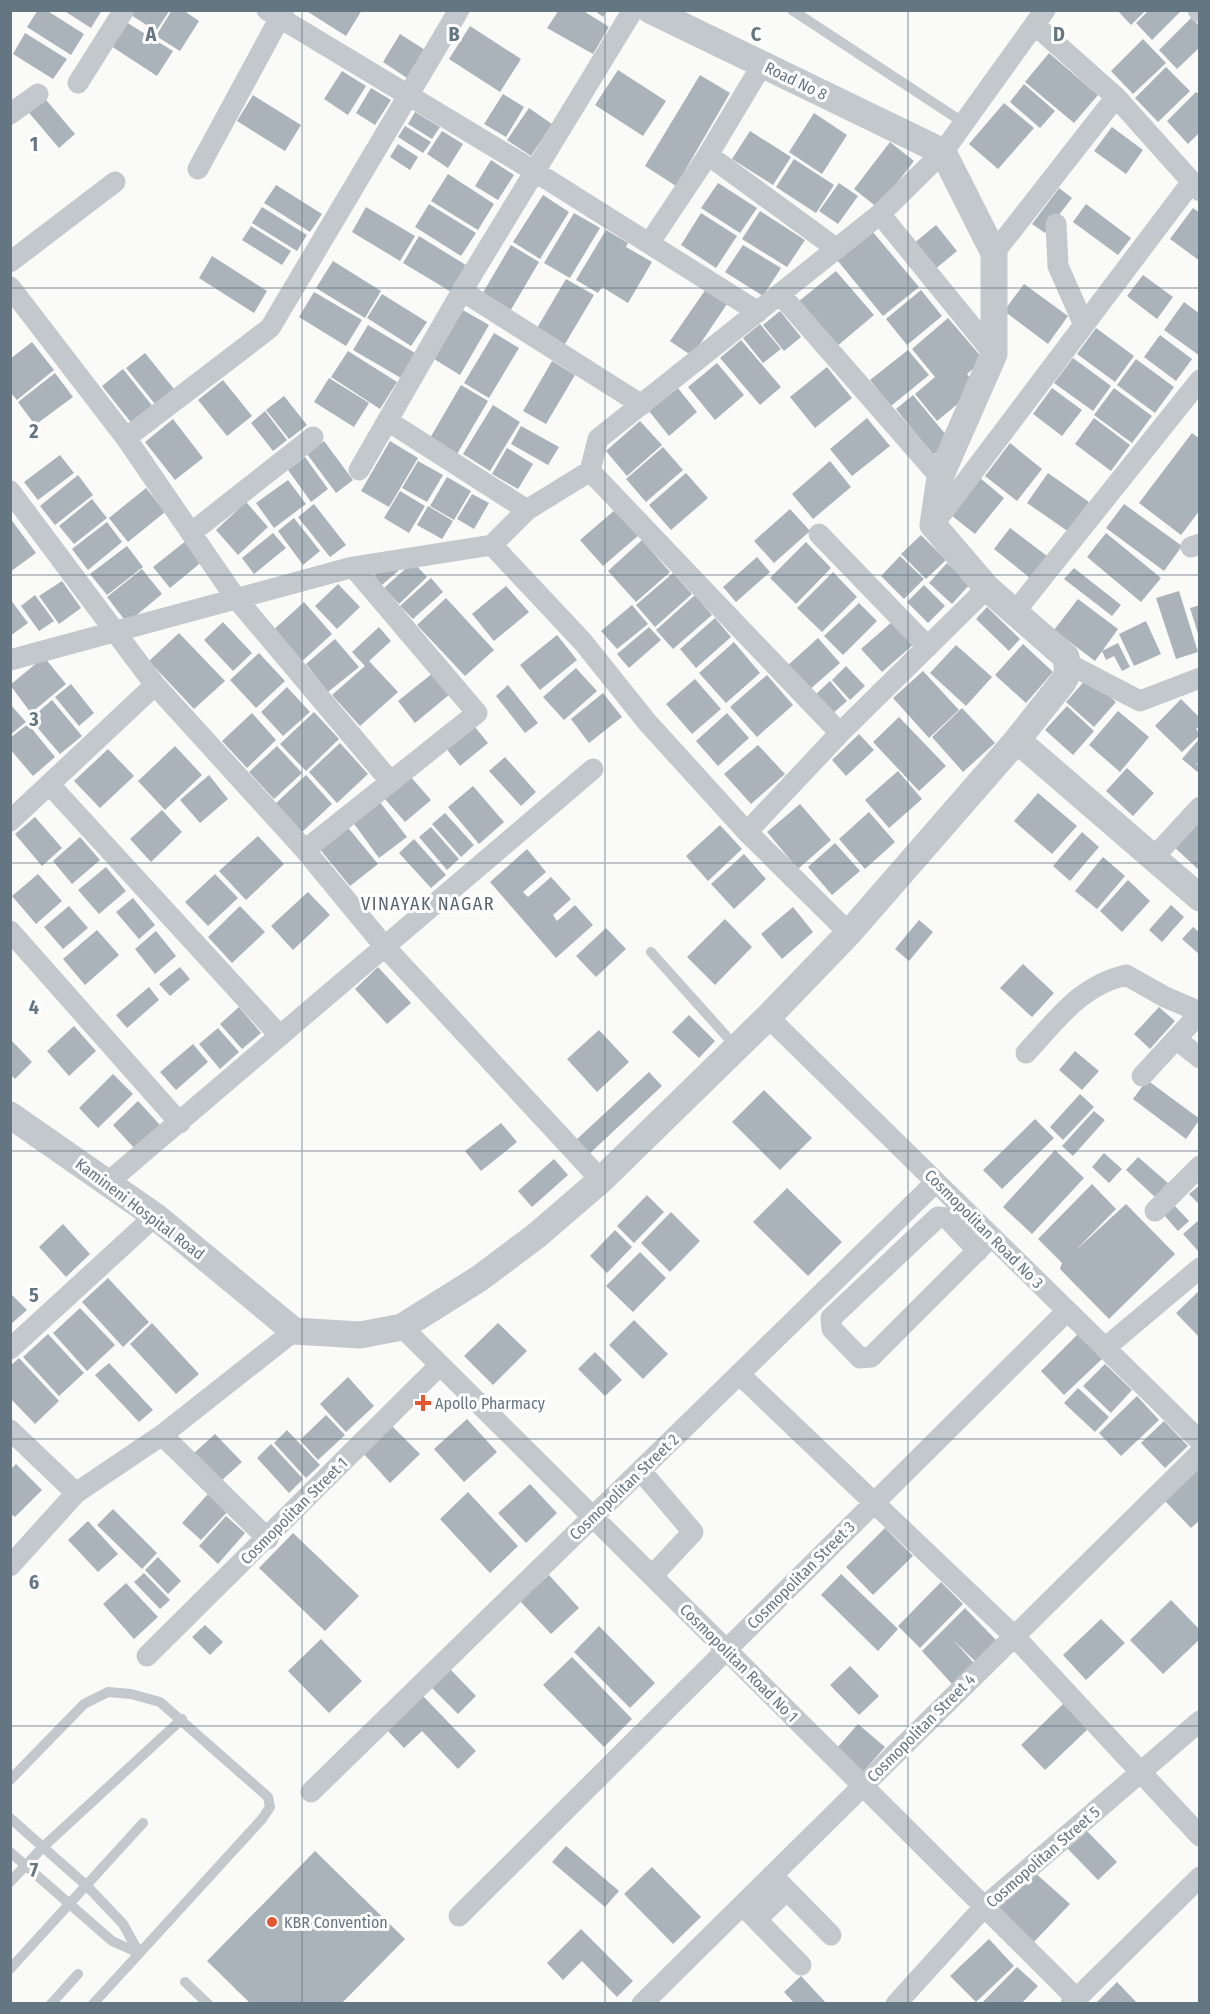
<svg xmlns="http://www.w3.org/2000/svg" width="1210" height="2014" viewBox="0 0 1210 2014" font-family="'Fira Sans Condensed',sans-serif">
<rect width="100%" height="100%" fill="#fafaf8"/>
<path fill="#aab3b9" d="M38 10H46L84 34 71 55 27 27Z
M63 10H102L91 28Z
M133 10H170L156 31 131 15Z
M172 10H183L199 21 180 51 156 36Z
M305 10H362L346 36Z
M559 10H582L609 27 593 54 547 28Z
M594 10H607L603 17Z
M1117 10H1146L1131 25Z
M1149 10H1182L1152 40 1136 23Z
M1191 18 1200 26V47L1177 69 1159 50Z
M126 22 173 51 157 76 111 46Z
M470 26 521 59 500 92 449 59Z
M25 33 67 59 53 79 13 54Z
M400 34 425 50 407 78 383 62Z
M1143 39 1166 63 1133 94 1111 71Z
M1049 53 1098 95 1074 123 1025 82Z
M1166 67 1190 91 1158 122 1135 98Z
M618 70 666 101 643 136 595 105Z
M342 71 366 86 348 115 324 99Z
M700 75 730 93 676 186 645 166Z
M1024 84 1055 111 1040 128 1010 102Z
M371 88 391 100 375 125 356 113Z
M1196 92 1200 95V132L1188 144 1167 121Z
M41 94 75 134 59 148 25 108Z
M503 94 524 107 506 137 484 124Z
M253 95 301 125 285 151 237 121Z
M1004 103 1034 128 998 169 969 144Z
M529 108 552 124 531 156 507 140Z
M415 112 440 127 432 139 408 124Z
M814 113 847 135 822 174 789 152Z
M405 126 431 142 423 153 398 137Z
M1112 127 1143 150 1126 174 1094 151Z
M442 131 463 144 448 168 427 154Z
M750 131 791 157 773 185 732 159Z
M890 142 914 161 878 208 854 189Z
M398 144 418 157 410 170 390 157Z
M794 159 834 185 816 213 776 187Z
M491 160 514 175 498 200 475 186Z
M448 174 494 204 478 230 431 201Z
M718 183 757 208 740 233 701 208Z
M839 183 858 196 838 224 819 211Z
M276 185 322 214 310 232 264 203Z
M1059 188 1072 198 1045 233 1032 224Z
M543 195 569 212 540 259 513 242Z
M429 204 476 233 461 256 415 227Z
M1086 204 1131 238 1118 255 1073 222Z
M262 207 307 235 297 251 252 223Z
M366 207 415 236 400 261 352 232Z
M1193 208 1200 213V261L1170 239Z
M760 211 805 240 787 267 742 239Z
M574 213 600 228 570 278 544 263Z
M701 213 737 236 716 268 681 245Z
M936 225 957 251 934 270 913 244Z
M251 226 291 251 282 265 242 240Z
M606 230 628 243 626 247 652 262 628 303 602 287 598 293 576 280Z
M872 231 919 287 883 316 837 260Z
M419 236 469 267 453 293 403 263Z
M511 245 539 262 509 313 481 296Z
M743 245 781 268 763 296 725 272Z
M212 256 267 291 254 313 199 278Z
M333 261 381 291 365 318 316 288Z
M836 271 874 315 836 347 798 302Z
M1143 275 1173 297 1157 319 1127 296Z
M566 279 594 295 565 344 537 328Z
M1024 284 1068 316 1048 344 1004 311Z
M706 289 727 304 692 356 670 341Z
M921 290 942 316 907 345 886 319Z
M314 292 362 320 346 346 299 317Z
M382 294 427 322 411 346 367 318Z
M1184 302 1200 314V356L1164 330Z
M463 310 489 325 460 375 434 359Z
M780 311 801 337 784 351 763 325Z
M948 318 984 360 967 374 978 387 937 421 915 394 935 377 912 349Z
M760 324 781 349 763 363 743 338Z
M368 325 415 353 401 378 353 350Z
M1096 328 1134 356 1115 382 1077 354Z
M494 333 519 348 489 398 464 383Z
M1160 335 1192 359 1176 381 1144 357Z
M741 340 781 387 760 405 720 358Z
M32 342 54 370 17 400 10 392V359Z
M908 350 929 375 891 406 870 380Z
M348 351 397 382 380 409 331 377Z
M145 353 174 389 155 404 126 368Z
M1073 358 1111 386 1093 411 1054 383Z
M1136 359 1174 387 1155 413 1117 385Z
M552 361 575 375 546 424 523 411Z
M717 363 744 395 715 420 688 387Z
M827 367 852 398 815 428 790 397Z
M123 369 154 408 133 425 102 386Z
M55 373 73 397 35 425 18 402Z
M329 378 369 403 354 427 314 402Z
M223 380 252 416 227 436 198 400Z
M461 385 488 401 457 454 430 438Z
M677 387 697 412 669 436 649 411Z
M1052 388 1082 410 1062 436 1033 414Z
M1114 388 1152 416 1132 443 1094 415Z
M913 395 951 441 933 455 896 409Z
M284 396 307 425 289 439 266 410Z
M493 405 520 422 490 471 463 454Z
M265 411 287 440 273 451 251 423Z
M867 418 890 446 852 476 830 449Z
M1094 418 1130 445 1111 471 1075 444Z
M173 419 203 458 175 480 145 442Z
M640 421 662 445 627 476 606 451Z
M521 426 559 447 548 465 511 444Z
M1192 433 1200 439V510L1181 535 1139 503Z
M324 441 353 480 336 493 307 454Z
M390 441 418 458 389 507 361 491Z
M1010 443 1042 469 1017 501 985 476Z
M663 447 683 470 646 502 626 479Z
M507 448 533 464 518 489 492 474Z
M60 455 74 473 38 500 24 482Z
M305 457 328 489 311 502 288 470Z
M418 461 443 475 427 502 402 488Z
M830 461 851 487 813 519 792 494Z
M686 473 708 498 671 530 649 505Z
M1048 473 1089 502 1069 532 1027 503Z
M78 475 93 495 55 525 40 506Z
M447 477 471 491 454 520 430 506Z
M980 478 1004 498 975 534 951 515Z
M288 480 306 504 274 528 256 503Z
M146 488 165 512 128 542 109 518Z
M400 491 425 506 409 533 384 518Z
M472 494 489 503 474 529 457 519Z
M92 499 107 518 74 544 59 526Z
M246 502 268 527 238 555 216 530Z
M314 504 346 545 330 557 298 517Z
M1124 504 1182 546 1164 571 1106 528Z
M428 506 453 521 442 539 417 525Z
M616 509 639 535 603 566 580 540Z
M790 509 810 531 774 563 754 541Z
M10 518 36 553 10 572Z
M294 518 320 551 303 565 278 531Z
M107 522 122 542 88 570 72 549Z
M1010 528 1047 556 1030 578 994 549Z
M273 533 286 548 254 574 242 558Z
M1106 533 1161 578 1141 602 1087 557Z
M921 535 946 560 926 579 901 554Z
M187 540 204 560 170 588 153 567Z
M642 540 670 572 636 602 608 571Z
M806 542 831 568 796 604 770 578Z
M127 546 143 567 107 595 90 574Z
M900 556 924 579 904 599 881 576Z
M757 557 770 572 736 602 723 587Z
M390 561 399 570 382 585 374 576Z
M413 562 427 577 399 604 384 588Z
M947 563 970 584 952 604 929 583Z
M1074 568 1121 605 1112 616 1064 579Z
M142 569 162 594 127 623 107 597Z
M833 572 857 597 822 632 797 608Z
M673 573 692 594 655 627 636 605Z
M431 578 443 592 413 619 400 606Z
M62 581 81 608 59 624 39 596Z
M338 584 360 607 337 629 315 606Z
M924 585 945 606 928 623 907 602Z
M506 586 529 612 494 641 472 614Z
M1179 591 1198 652 1176 659 1156 598Z
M35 595 54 621 39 631 21 606Z
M695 595 712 615 673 649 656 630Z
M446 598 494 650 465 676 417 625Z
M10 599 28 623 10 636Z
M1078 599 1118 629 1095 661 1054 630Z
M304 602 332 634 299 664 270 633Z
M859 603 877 621 843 655 824 636Z
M632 605 648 624 617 649 601 631Z
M1200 605V637H1199L1190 608Z
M987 607 1020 639 1009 651 976 619Z
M715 618 731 637 696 668 680 649Z
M893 621 914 644 882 672 861 649Z
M1146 621 1161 654 1134 666 1119 634Z
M223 622 252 653 233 671 204 640Z
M379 627 391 641 369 661 398 692 360 726 332 695 365 666 352 652Z
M649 627 661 640 629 668 617 654Z
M179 633 225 681 194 709 149 661Z
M557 635 577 660 540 690 520 665Z
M818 638 840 663 808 691 787 666Z
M335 639 359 667 328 692 306 664Z
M734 642 760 673 726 703 699 673Z
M1118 643 1130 667 1122 671 1114 656 1106 660 1102 651Z
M1023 644 1053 672 1026 703 995 675Z
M956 645 992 677 966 706 930 673Z
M259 653 285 681 256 708 230 680Z
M44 657 66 684 31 713 10 685Z
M846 666 865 686 850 700 832 680Z
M576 668 597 691 564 720 543 697Z
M923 671 959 710 929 738 893 698Z
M433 673 450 694 415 723 398 701Z
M767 675 793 705 757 737 730 707Z
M1088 677 1116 702 1094 727 1066 702Z
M695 679 721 709 692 734 666 704Z
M830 681 847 701 831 715 814 696Z
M71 684 94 713 79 726 55 697Z
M508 685 538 723 525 733 496 696Z
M287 687 310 712 283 736 261 712Z
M603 693 622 717 589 743 571 719Z
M1181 699 1200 718V725L1196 729 1200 735 1182 752 1155 726Z
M52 700 82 736 60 754 30 719Z
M10 704 26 722 10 735Z
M1067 706 1094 731 1073 755 1045 730Z
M962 708 995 743 963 772 932 737Z
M1118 711 1149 737 1120 772 1089 745Z
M314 712 339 739 306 771 280 744Z
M252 713 276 740 247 768 222 741Z
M727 713 749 738 718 766 696 741Z
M899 717 946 766 919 791 873 742Z
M470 721 488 743 460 766 442 743Z
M28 724 55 757 33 776 10 749V738Z
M859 734 874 750 846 776 832 760Z
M1200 738V760L1195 766 1200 762V774L1182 759Z
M340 743 368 774 337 803 309 772Z
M758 745 785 774 751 804 724 774Z
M175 746 202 775 165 810 138 781Z
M277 746 302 773 274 799 249 772Z
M108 749 134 776 100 808 74 781Z
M505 757 536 792 521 806 489 771Z
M1127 768 1154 793 1133 816 1106 791Z
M898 771 922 799 889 828 865 800Z
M209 775 228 799 200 823 180 800Z
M306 775 332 804 301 833 274 805Z
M410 776 431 800 405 822 384 798Z
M473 786 504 822 479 844 448 807Z
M1038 793 1077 826 1052 854 1014 821Z
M379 801 407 837 379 858 352 821Z
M800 804 831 840 798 869 767 832Z
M162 810 182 832 151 862 130 839Z
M869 812 895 842 865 869 839 839Z
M445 813 474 845 461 857 432 824Z
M1200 816V871L1172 845Z
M35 817 62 848 42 866 15 834Z
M345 824 378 864 350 886 318 847Z
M720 825 742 849 708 881 686 856Z
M431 827 459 859 447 870 419 837Z
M1082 832 1099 847 1070 881 1053 866Z
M258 836 284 864 246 900 219 871Z
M80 837 100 860 72 884 53 861Z
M414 839 446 875 431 888 399 853Z
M835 843 860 871 832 895 808 867Z
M527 849 546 872 523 892 528 897 551 877 571 899 553 915 557 921 575 905 593 925 556 958 490 882Z
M744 854 766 879 734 909 711 884Z
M1103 857 1125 876 1097 909 1075 891Z
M106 867 126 891 99 914 78 890Z
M38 874 62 901 36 924 12 896Z
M215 874 238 898 208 926 185 902Z
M1128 880 1150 901 1122 932 1100 911Z
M308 892 330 915 293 950 271 926Z
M133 898 155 925 139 939 116 912Z
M1171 905 1184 917 1162 942 1149 930Z
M69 906 88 928 63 949 44 927Z
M240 906 265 932 232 963 208 937Z
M793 907 813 932 782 959 761 934Z
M725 919 752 947 715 985 687 957Z
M919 920 933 932 909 961 895 949Z
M1193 927 1200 933V955L1182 939Z
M606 928 626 949 596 977 576 956Z
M97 930 119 955 85 985 63 959Z
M156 931 176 956 155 974 135 949Z
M1023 964 1054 993 1032 1017 1000 988Z
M180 967 190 979 170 996 159 984Z
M378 967 411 1003 387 1024 355 989Z
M149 987 159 1000 127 1028 116 1015Z
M239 1007 261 1033 242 1049 220 1024Z
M1159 1007 1175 1021 1150 1049 1134 1034Z
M689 1015 715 1041 699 1058 672 1032Z
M74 1026 96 1051 69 1076 47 1051Z
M218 1028 239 1052 220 1069 199 1044Z
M599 1030 629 1062 597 1092 567 1059Z
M10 1039 32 1062 15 1079 10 1074Z
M193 1044 208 1062 176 1090 160 1072Z
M1075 1051 1099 1071 1082 1090 1059 1070Z
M649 1072 662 1086 588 1155 575 1141Z
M113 1074 133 1094 98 1128 79 1108Z
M1147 1080 1200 1119 1186 1139 1133 1099Z
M764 1090 812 1138 780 1170 732 1122Z
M1080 1094 1094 1107 1063 1140 1050 1127Z
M138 1101 161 1126 135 1149 113 1125Z
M1094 1111 1105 1120 1073 1156 1062 1146Z
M1035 1119 1054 1138 1002 1189 983 1170Z
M501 1123 517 1142 481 1171 465 1151Z
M1055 1150 1084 1178 1032 1234 1003 1207Z
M1104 1153 1122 1169 1109 1183 1092 1167Z
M1138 1157 1168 1183 1155 1197 1126 1170Z
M554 1159 568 1175 532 1207 518 1191Z
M1092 1184 1116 1209 1075 1251 1126 1204 1175 1254 1109 1319 1060 1269 1062 1263 1038 1239Z
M1200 1185V1205L1189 1194Z
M787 1188 842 1242 808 1276 753 1222Z
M647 1195 664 1212 634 1243 617 1226Z
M1174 1205 1189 1221 1178 1231 1164 1215Z
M671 1212 700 1241 670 1272 641 1243Z
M1200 1219V1253L1183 1234Z
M63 1224 90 1254 66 1277 39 1247Z
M615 1230 632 1247 607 1273 590 1256Z
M640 1252 666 1278 633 1312 606 1286Z
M108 1278 149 1322 123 1347 82 1302Z
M1200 1290V1338L1176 1313Z
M10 1293 27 1310 10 1325Z
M80 1308 115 1345 87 1371 53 1333Z
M634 1320 668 1354 643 1379 609 1345Z
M152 1323 199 1374 176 1394 130 1344Z
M498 1323 527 1351 493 1385 464 1356Z
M1079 1333 1103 1358 1064 1395 1041 1371Z
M48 1334 84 1373 59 1396 23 1357Z
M595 1352 622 1380 605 1396 578 1369Z
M19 1358 59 1401 35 1424 10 1398V1366Z
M109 1363 153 1410 139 1422 95 1375Z
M1105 1364 1132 1390 1111 1413 1083 1386Z
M348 1377 374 1406 346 1432 320 1404Z
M1078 1388 1109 1417 1095 1432 1064 1403Z
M1137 1396 1159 1420 1121 1456 1099 1433Z
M326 1415 345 1435 318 1460 300 1440Z
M467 1419 497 1452 464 1482 434 1449Z
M1164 1421 1188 1446 1165 1468 1141 1443Z
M392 1426 420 1454 390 1483 363 1453Z
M287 1430 320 1465 306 1478 274 1443Z
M215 1434 242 1462 220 1482 193 1454Z
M271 1444 303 1479 289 1493 257 1458Z
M16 1464 42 1490 15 1517 10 1513V1470Z
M1200 1468V1520L1191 1528 1165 1501Z
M530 1484 557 1513 526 1543 498 1513Z
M468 1492 518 1546 490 1573 440 1519Z
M208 1494 228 1511 201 1540 182 1523Z
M113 1509 157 1553 142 1569 97 1525Z
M226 1516 245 1533 218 1564 199 1546Z
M88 1521 118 1554 98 1572 68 1540Z
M885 1528 913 1556 873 1595 846 1567Z
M293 1533 359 1596 325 1631 259 1568Z
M158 1557 181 1581 168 1594 145 1570Z
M144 1573 170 1600 160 1609 134 1582Z
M841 1574 898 1629 878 1651 821 1595Z
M549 1575 579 1608 551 1634 520 1601Z
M941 1582 963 1604 920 1648 898 1626Z
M126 1583 158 1617 134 1639 103 1604Z
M1171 1600 1200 1630V1639L1163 1674 1130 1640Z
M965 1608 996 1640 975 1661 953 1640 974 1663 952 1684 922 1651Z
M1101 1619 1125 1643 1086 1680 1063 1655Z
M205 1625 223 1642 210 1655 192 1637Z
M599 1626 655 1683 630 1708 574 1652Z
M321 1639 362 1681 329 1713 288 1671Z
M572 1657 632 1719 604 1747 543 1685Z
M850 1666 879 1696 859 1715 830 1685Z
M449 1668 476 1696 458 1714 430 1686Z
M423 1696 476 1751 458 1769 422 1731 404 1748 388 1731Z
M1064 1703 1088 1729 1045 1770 1021 1745Z
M858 1724 885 1747 862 1773 836 1749Z
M1085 1829 1117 1862 1098 1880 1066 1847Z
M566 1846 619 1891 605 1907 552 1862Z
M315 1851 405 1939 341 2004H251L207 1961Z
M652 1867 701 1917 673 1944 624 1894Z
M1033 1871 1070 1904 1032 1944 997 1909Z
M581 1929 633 1981 617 1997 582 1961 563 1980 547 1963Z
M989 1939 1014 1966 976 2002 950 1976Z
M1017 1967 1038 1986 1021 2004H981Z
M801 1976 827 2004H795L784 1992Z
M1117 1982 1138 2004H1095Z"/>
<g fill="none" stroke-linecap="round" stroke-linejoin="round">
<path stroke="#c3c8cc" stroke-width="10" d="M792 10 964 123
M651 952 737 1048
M10 1780 84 1704 108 1692 131 1694 160 1702 268 1797 270 1807 262 1819 93 2004
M10 1818 87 1886 123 1924 139 1953
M10 1852 112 1941 139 1953
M10 1882 43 1847 182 1719
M10 1969 143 1823
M185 1982 208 2004
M51 2004 78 1974"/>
<path stroke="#c3c8cc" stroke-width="21" d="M267 10 534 171 758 312
M1198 10 1200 12
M1035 25 1116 97 1200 191
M78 83 124 10
M10 114 38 94
M708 155 762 65
M198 169 284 10
M880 214 994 354
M1056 224 1058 266 1084 325
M650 242 708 155 837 249
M994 253 1116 97
M10 262 115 182
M10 287 126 438 235 597 390 781
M462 291 642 405
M781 295 940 477
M388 421 527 510
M126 438 270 328 459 10
M359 470 462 291 633 10
M590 471 840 733
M10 491 155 685 305 850 385 947 601 1180
M933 525 1191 183
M191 533 313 437
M819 534 928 647
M492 545 583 642 647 722 747 832 849 933
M1191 547 1200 544
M1014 613 1200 380
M10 660 353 567 492 545 527 510 590 471 598 439 880 214 943 152 1045 10
M1069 664 1140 701 1200 678
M50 785 280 1036
M10 821 155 685
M747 832 840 733 987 588
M305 850 477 713 353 567
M1153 858 1200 807
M10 931 180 1123
M768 1017 1200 1441
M1176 1039 1200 1058
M1026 1053C1057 1020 1079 986 1126 975L1165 997 1200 1012
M1142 1076 1200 1013
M106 1184 593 769
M1155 1211 1200 1166
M978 1251 947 1218 938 1217 831 1318 832 1329 860 1358 871 1357 984 1244 992 1237
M402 1327 1076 1998
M1105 1348 1200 1268
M10 1349 155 1216
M739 1374 1014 1636 1200 1836
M10 1430 76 1493
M162 1435 268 1539
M641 1471 693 1532 652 1576
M10 1566 76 1493 162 1435 294 1331
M147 1656 440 1365
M311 1792 936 1182
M772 1875 831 1935
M742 1905 801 1965
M459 1916 1067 1311
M757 1919 787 1890
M642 2004 1200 1453
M896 2004 984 1907 1200 1721
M1071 2004 1200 1877"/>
<path stroke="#c3c8cc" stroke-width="27" d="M1017 740 1200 898
M10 1115 155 1216 294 1331 360 1335 402 1327 480 1278 536 1236 601 1180 768 1017 849 933 1017 740 1063 682 1068 673 1066 657 987 588 933 525 940 477 994 354V253L943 152 650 10"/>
</g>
<path fill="none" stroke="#657683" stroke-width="1.5" stroke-opacity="0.55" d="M302 10V2004M605 10V2004M908 10V2004M10 288H1200M10 575H1200M10 863H1200M10 1151H1200M10 1439H1200M10 1726H1200"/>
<g fill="#e4572e" stroke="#fff" stroke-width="2">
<path d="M420 1394h6v6h6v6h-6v6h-6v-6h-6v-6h6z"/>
<circle cx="272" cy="1922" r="6"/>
</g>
<g text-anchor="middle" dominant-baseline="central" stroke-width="6" stroke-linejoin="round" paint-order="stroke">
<g font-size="16" fill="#657683" stroke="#fff">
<text transform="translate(796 81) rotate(26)">Road No 8</text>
<text transform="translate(140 1209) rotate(37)">Kamineni Hospital Road</text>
<text transform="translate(984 1229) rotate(45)">Cosmopolitan Road No 3</text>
<text transform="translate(624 1487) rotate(-44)">Cosmopolitan Street 2</text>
<text transform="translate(294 1511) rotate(-45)">Cosmopolitan Street 1</text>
<text transform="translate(801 1575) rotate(-45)">Cosmopolitan Street 3</text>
<text transform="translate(739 1663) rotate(45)">Cosmopolitan Road No 1</text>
<text transform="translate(921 1728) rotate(-45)">Cosmopolitan Street 4</text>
<text transform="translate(1043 1857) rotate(-41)">Cosmopolitan Street 5</text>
</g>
<g font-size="16" fill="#657683" stroke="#fff" text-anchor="start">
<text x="435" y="1403">Apollo Pharmacy</text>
<text x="284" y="1922">KBR Convention</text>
</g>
<g font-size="18" letter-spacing="1.5" fill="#57646e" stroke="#fff">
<text x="428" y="904">VINAYAK NAGAR</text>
</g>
</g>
<g font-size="20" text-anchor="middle" font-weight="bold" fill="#657683" stroke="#fff" stroke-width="6" stroke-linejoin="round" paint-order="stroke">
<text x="151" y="41">A</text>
<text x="454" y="41">B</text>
<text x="756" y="41">C</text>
<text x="1059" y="41">D</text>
<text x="34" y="151">1</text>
<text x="34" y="438">2</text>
<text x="34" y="726">3</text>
<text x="34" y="1014">4</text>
<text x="34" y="1302">5</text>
<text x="34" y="1589">6</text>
<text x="34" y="1877">7</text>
</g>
<rect width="1210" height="2014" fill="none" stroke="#657683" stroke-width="24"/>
</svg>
